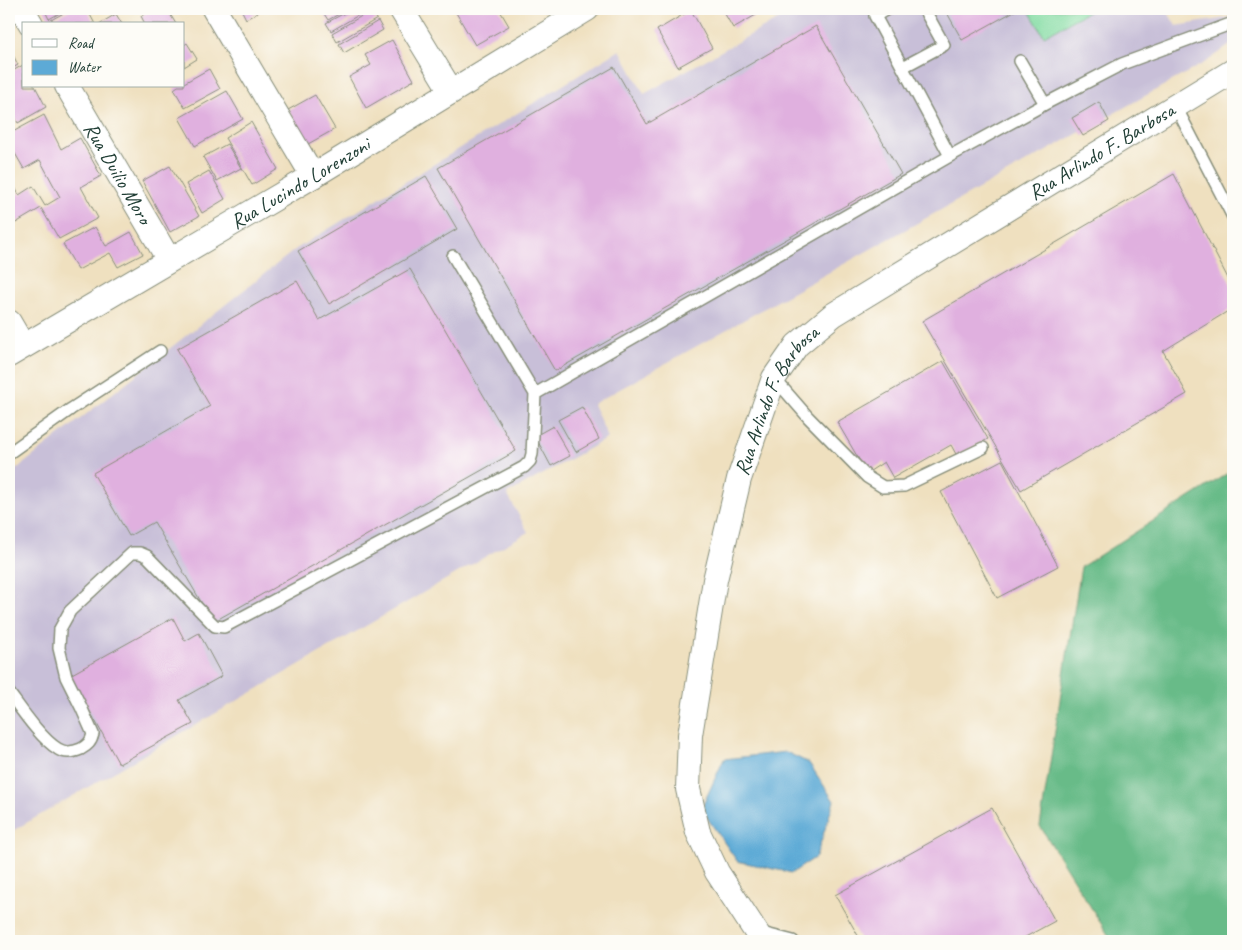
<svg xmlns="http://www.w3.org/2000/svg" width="1242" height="950" viewBox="0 0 1242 950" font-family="Caveat,sans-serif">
<rect width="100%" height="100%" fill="#fdfcf7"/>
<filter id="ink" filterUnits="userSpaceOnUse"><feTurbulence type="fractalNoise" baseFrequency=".02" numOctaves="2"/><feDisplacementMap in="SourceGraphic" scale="10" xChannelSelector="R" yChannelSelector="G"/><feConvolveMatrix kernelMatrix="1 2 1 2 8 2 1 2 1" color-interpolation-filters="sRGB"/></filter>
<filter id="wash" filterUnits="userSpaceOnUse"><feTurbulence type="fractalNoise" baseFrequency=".0096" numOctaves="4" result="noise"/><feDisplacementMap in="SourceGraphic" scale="20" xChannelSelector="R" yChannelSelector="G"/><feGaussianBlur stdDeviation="1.12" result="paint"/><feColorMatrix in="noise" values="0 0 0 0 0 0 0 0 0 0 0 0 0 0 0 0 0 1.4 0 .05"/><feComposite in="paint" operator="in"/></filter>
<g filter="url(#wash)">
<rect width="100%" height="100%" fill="#efe0bf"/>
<path fill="#c8bfd8" d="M797 9H1166L1176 26 1233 17V43L1206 62 593 404 608 438 507 494 528 532 9 833V475L296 249 620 50 644 94Z"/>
<path fill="#81dba2" stroke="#508c6b" d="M1028 9H1093L1044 36Z"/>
<path fill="#68bb88" stroke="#447c5e" d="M1233 470V941H1112L1040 826 1081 567Z"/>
<path fill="#5daad6" stroke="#3e7485" d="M786 752 809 763 834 801 816 857 792 873 737 861 701 809 724 759Z"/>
<g id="blocks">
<path fill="#e0b0df" d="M44 9H67L49 19Z
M71 9H87L95 24H54L51 20Z
M154 9H167L176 24H145L141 16Z
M241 9H264L246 19Z
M321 9H348L328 20Z
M352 9H369L331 31 326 23Z
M460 9H499L509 26 475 45 455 11Z
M722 9H762L763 11 733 28Z
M945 9H1018L962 40Z
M372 10 377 19 337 42 332 33Z
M691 10 712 48 678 67 657 30Z
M116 14 122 24H99Z
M378 21 383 30 344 53 339 44Z
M816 26 901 174 555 371 438 168 614 67 647 124Z
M392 40 414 80 366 108 349 77 371 65 365 55Z
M187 43 197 59 184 67V45Z
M9 47 18 65 9 70Z
M23 65 24 86H35L46 107 18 123 9 107V73Z
M209 69 220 89 185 108 174 89 178 86H184V83Z
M227 91 243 119 195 146 179 118Z
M315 95 335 129 308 144 288 110Z
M1099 102 1109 121 1083 136 1072 118Z
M44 115 61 149 80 138 101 176 81 187 98 218 59 239 41 208 9 227V176L19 195 33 186 45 206 60 197 40 160 24 169 9 143V134Z
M251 122 278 169 252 185 225 138Z
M227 144 241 168 217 181 203 157Z
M170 166 199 216 170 232 142 181Z
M209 171 225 199 202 213 186 184Z
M1174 174 1233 288V308L1163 351 1187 394 1021 490 922 321Z
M426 176 457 229 329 304 298 251Z
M95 227 106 246 131 232 143 254 118 267 110 253 78 270 63 244Z
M410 269 516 451 213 622 154 522 129 536 93 473 210 406 177 349 297 281 319 320Z
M943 361 988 439 957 456 951 445 893 478 884 462 867 473 837 422Z
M582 407 599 439 576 452 558 420Z
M553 426 570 456 551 466 535 436Z
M1002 460 1058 566 997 598 941 492Z
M173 618 185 641 199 633 222 676 179 700 193 724 119 764 70 675Z
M992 808 1055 921 1018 941H861L835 895Z"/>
</g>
</g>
<g filter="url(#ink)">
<use href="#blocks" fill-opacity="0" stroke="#878e7a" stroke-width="1"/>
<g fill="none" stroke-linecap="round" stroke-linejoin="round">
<defs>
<path id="service" d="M887 9 875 16 950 156
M1020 61 1045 104
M903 67 944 45 924 9
M1175 105 1233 217
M453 256 535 394
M774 378 808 417 867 477 883 487 904 486 983 448
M9 453 71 409 160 351
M9 693C21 709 41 739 58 749 66 754 74 752 81 749 88 745 91 742 93 734L81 707 66 677 59 648 60 629 70 611 132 553H140L147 556 215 626 224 627 524 467 530 461 532 454 535 394 950 156 1045 104 1122 64 1233 23
M758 932 793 941"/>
<g id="minor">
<path d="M22 9 31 24"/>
<path d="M214 9 313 176"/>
<path d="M401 9 451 91"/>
<path id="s1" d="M67 86 169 260"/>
<path d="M9 322 23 346"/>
<path id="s2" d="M9 355 313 176 587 9"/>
<path id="s3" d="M762 941 717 872 698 832 688 789 690 735 715 580 739 479 774 378 797 345 833 315 1233 71"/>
</g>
</defs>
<use href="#service" stroke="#878e7a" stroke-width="14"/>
<use href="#minor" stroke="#878e7a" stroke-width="26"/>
<use href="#service" stroke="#fff" stroke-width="11"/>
<use href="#minor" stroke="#fff" stroke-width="24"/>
</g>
</g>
<g text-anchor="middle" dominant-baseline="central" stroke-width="5" stroke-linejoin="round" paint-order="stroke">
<g font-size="21" fill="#1f3d34" stroke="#fdfcf7">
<text stroke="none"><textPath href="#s3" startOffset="994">Rua Arlindo F. Barbosa</textPath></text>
<text stroke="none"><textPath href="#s1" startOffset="101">Rua Duilio Moro</textPath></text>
<text stroke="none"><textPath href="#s2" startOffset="338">Rua Lucindo Lorenzoni</textPath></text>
<text stroke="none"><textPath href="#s3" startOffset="574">Rua Arlindo F. Barbosa</textPath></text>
</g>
</g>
<rect width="1242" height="950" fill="none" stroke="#fdfcf7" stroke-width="30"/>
<rect x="22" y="22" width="162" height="65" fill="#fdfcf7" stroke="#a4b0a9"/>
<rect x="32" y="39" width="25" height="8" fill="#ffffff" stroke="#a4b0a9"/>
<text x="68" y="48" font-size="15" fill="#1f3d34">Road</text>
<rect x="32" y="60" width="25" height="15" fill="#5daad6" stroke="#a4b0a9"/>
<text x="68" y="72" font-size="15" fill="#1f3d34">Water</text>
</svg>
